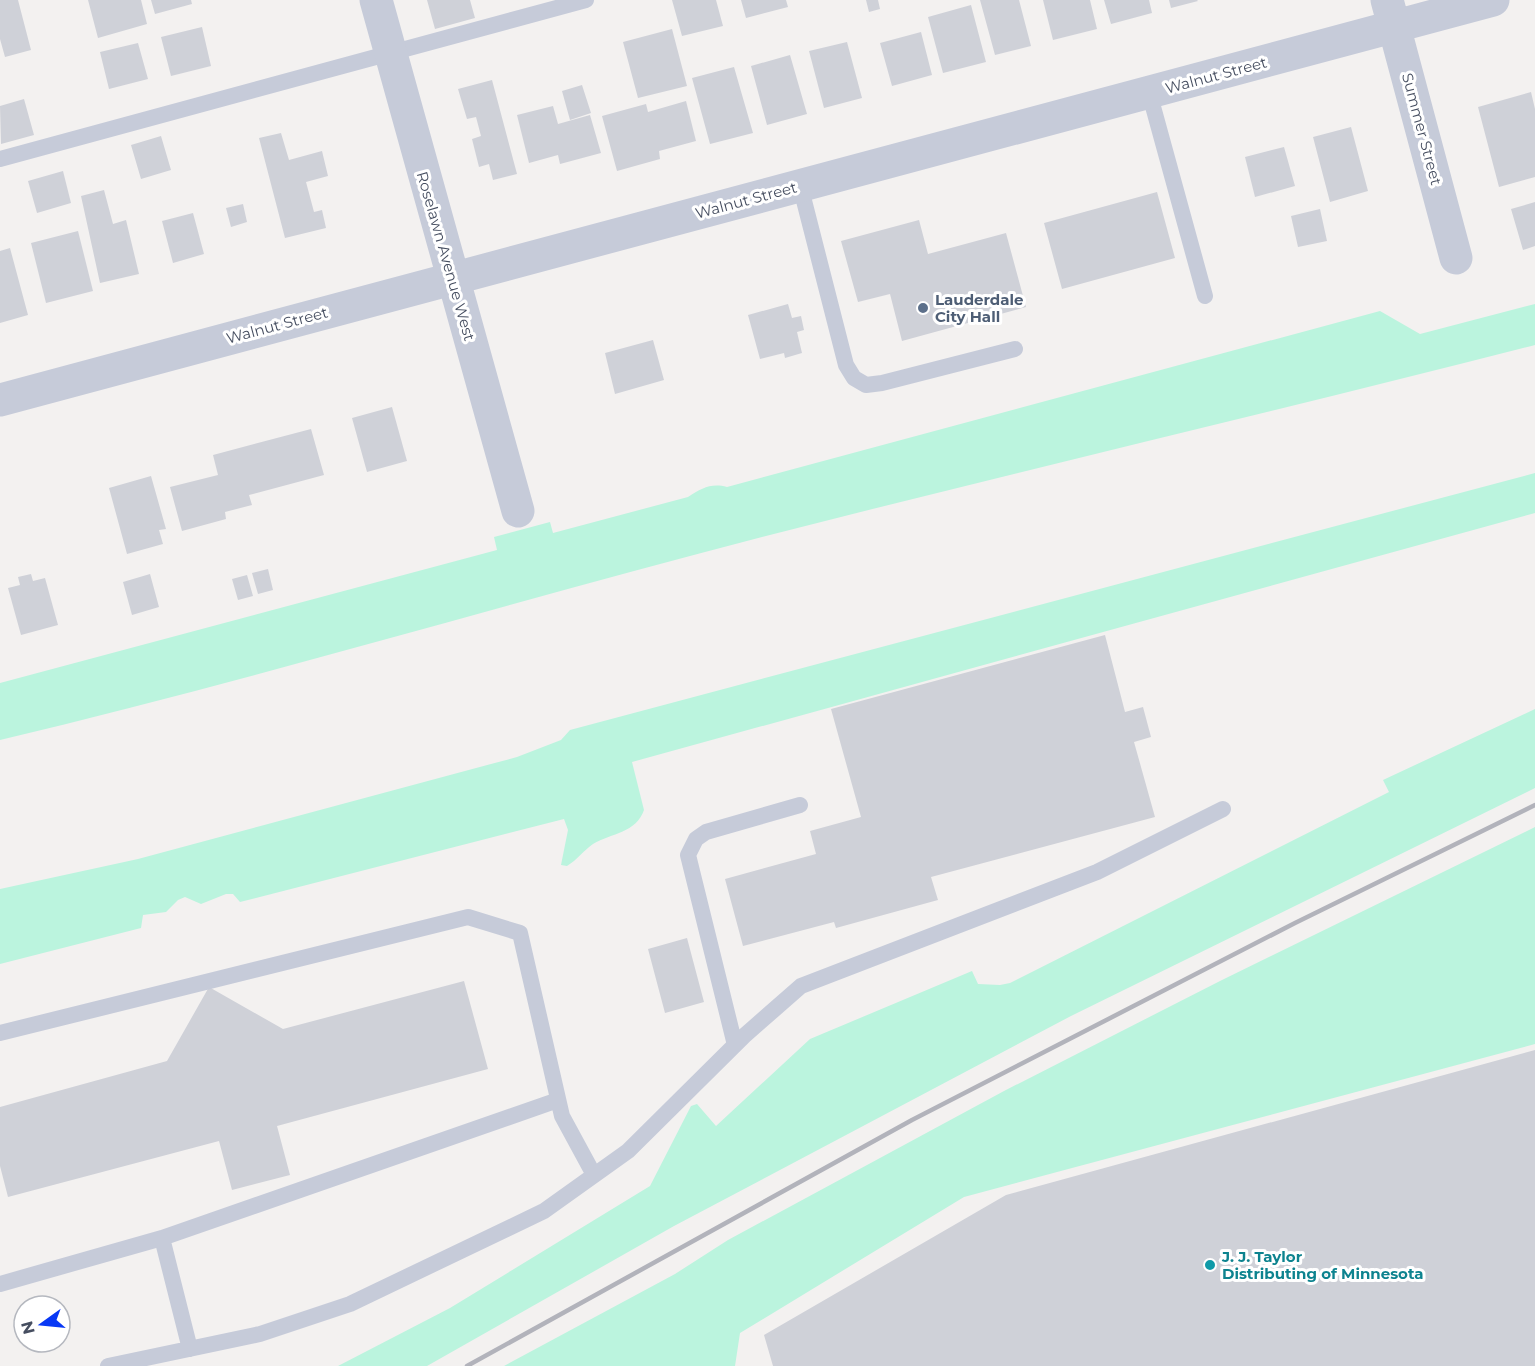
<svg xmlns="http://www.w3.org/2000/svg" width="1535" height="1366" viewBox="0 0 1535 1366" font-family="Montserrat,sans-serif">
<rect width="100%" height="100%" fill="#f3f1f0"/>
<path fill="#bbf4de" d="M1535 304V345C1278 411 1019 471 762 537 508 603 256 679 0 740V683L497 550 494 537 550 522 553 533 688 497C702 488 711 483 727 487L1380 311 1420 334Z
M1535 473V513L632 762 644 810C636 833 612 833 593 844 584 850 577 860 567 866L561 865 568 830 564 819 240 902 233 894H226L201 904 185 897 178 900 166 912 143 915 141 928 0 964V889L138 859 517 757 561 740 570 730Z
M1535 709V788L1071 1016 674 1226 427 1366H338L450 1308 650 1186 691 1106 697 1104 716 1126 810 1039 972 971 978 984 1000 985 1010 983 1389 792 1383 780Z
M1535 827V1044L964 1197 740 1333 735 1366H504L675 1274 728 1240 1004 1091 1222 980Z"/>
<path fill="#cfd1d8" d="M0 0H18L31 50 5 57 0 39Z
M88 0H141L147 24 98 38Z
M151 0H191L192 4 155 14Z
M427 0H470L475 18 435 29Z
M672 0H716L723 26 682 36Z
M741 0H786L788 7 746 18Z
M866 0H878L880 9 869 12Z
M980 0H1019L1031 46 995 55Z
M1043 0H1090L1097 29 1053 40Z
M1104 0H1149L1152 13 1111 24Z
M1169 0H1197L1198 1 1171 8Z
M971 5 986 62 943 73 928 17Z
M202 27 211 66 171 76 161 37Z
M672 29 687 86 638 98 623 42Z
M921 32 932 75 892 86 880 43Z
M847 42 862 98 824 108 809 51Z
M138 43 148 79 109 89 100 52Z
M790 55 807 114 767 125 751 66Z
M734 67 753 133 710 144 692 78Z
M492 80 517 174 493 180 489 164 479 167 472 139 481 136 476 117 467 119 458 89Z
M582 85 591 113 570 120 562 91Z
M1531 92 1535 109V177L1499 187 1478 107Z
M24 99 34 135 1 144 0 106Z
M686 101 696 141 659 151 660 159 617 171 602 116 646 104 648 112Z
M553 106 558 124 590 115 601 153 560 164 558 155 529 163 517 115Z
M1351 127 1368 191 1330 202 1313 137Z
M281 133 289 160 322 151 328 176 306 182 314 212 322 210 326 228 285 238 259 138Z
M161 136 171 170 141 179 131 145Z
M1284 147 1295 186 1255 197 1245 157Z
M63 171 71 203 37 213 28 181Z
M104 190 113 224 126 220 139 274 100 283 81 196Z
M1157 192 1175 258 1062 289 1044 223Z
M1535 202V246L1523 250 1511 209Z
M243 204 247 222 231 227 226 208Z
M1320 209 1327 241 1298 247 1291 216Z
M193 213 204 254 173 263 162 221Z
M919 220 928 254 1006 233 1026 307 902 341 890 294 858 302 841 241Z
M78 231 93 291 46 303 31 243Z
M10 248 28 315 0 323V251Z
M788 304 792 318 801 316 804 330 797 332 802 353 785 358 784 353 760 359 748 315Z
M653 340 664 380 615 394 605 353Z
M392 407 407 461 367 472 352 418Z
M311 429 324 475 249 495 252 505 225 512 226 519 182 531 170 487 218 475 213 455Z
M151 476 166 529 159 530 163 544 127 554 109 488Z
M268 569 273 590 258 594 252 573Z
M31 574 33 581 45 578 58 625 21 635 8 588 20 585 18 577Z
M150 574 159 607 132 615 123 582Z
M247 575 253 596 238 600 232 579Z
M1105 635 1125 712 1143 707 1151 737 1134 742 1155 817 931 877 938 900 836 928 834 922 743 946 725 879 816 854 810 831 861 817 831 709Z
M687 938 704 1002 665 1013 648 949Z
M464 981 488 1069 277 1126 290 1175 232 1190 219 1141 8 1197 0 1166V1107L167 1061 209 987 283 1029Z
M1535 1050V1366H773L764 1335 1006 1195Z"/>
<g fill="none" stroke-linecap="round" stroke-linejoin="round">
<path stroke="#c6cbd9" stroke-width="16" d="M1149 92 1205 296
M0 159 586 0
M800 185 846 365 854 378 866 385 882 383 1015 349
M0 1033 468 917 520 933 562 1116 594 1175
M735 1045 688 855 696 839 706 832 800 805
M162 1238 190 1349
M0 1284 162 1238 558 1100
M108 1366 260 1334 350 1304 544 1211 628 1151 744 1036 801 986 1097 872 1223 809"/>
<path stroke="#c6cbd9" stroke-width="33" d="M376 0 518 511
M1387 0 1456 258
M0 400 1493 0"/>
<path stroke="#b2b3bb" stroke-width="4.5" d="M467 1366 912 1120 1295 923 1535 805"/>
</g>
<circle fill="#5c6f8a" stroke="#fff" stroke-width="2" cx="923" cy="308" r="6"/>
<circle fill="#0f9aa8" stroke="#fff" stroke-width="2" cx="1210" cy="1265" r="6"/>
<g text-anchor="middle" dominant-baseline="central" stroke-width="6" stroke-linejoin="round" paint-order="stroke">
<g font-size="15" fill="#464e60" stroke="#fff">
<text transform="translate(1216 75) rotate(-15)">Walnut Street</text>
<text transform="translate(1422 129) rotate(75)">Summer Street</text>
<text transform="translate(746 200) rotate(-15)">Walnut Street</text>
<text transform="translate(446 256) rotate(74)">Roselawn Avenue West</text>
<text transform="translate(277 325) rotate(-15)">Walnut Street</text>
</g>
<g font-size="15" font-weight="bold" fill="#4e5e75" stroke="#fff" text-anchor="start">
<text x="935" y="299">Lauderdale<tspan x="935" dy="17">City Hall</tspan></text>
</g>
<g font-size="15" font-weight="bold" fill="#0d838f" stroke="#fff" text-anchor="start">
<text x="1222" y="1256">J. J. Taylor<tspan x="1222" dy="17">Distributing of Minnesota</tspan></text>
</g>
</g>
<g transform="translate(42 1324) rotate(255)"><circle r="28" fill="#ffffff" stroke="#b5b8bf" stroke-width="1.5"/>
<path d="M0-4.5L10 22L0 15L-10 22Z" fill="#0838f5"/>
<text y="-9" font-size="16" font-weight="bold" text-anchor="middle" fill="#464e60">N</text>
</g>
</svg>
